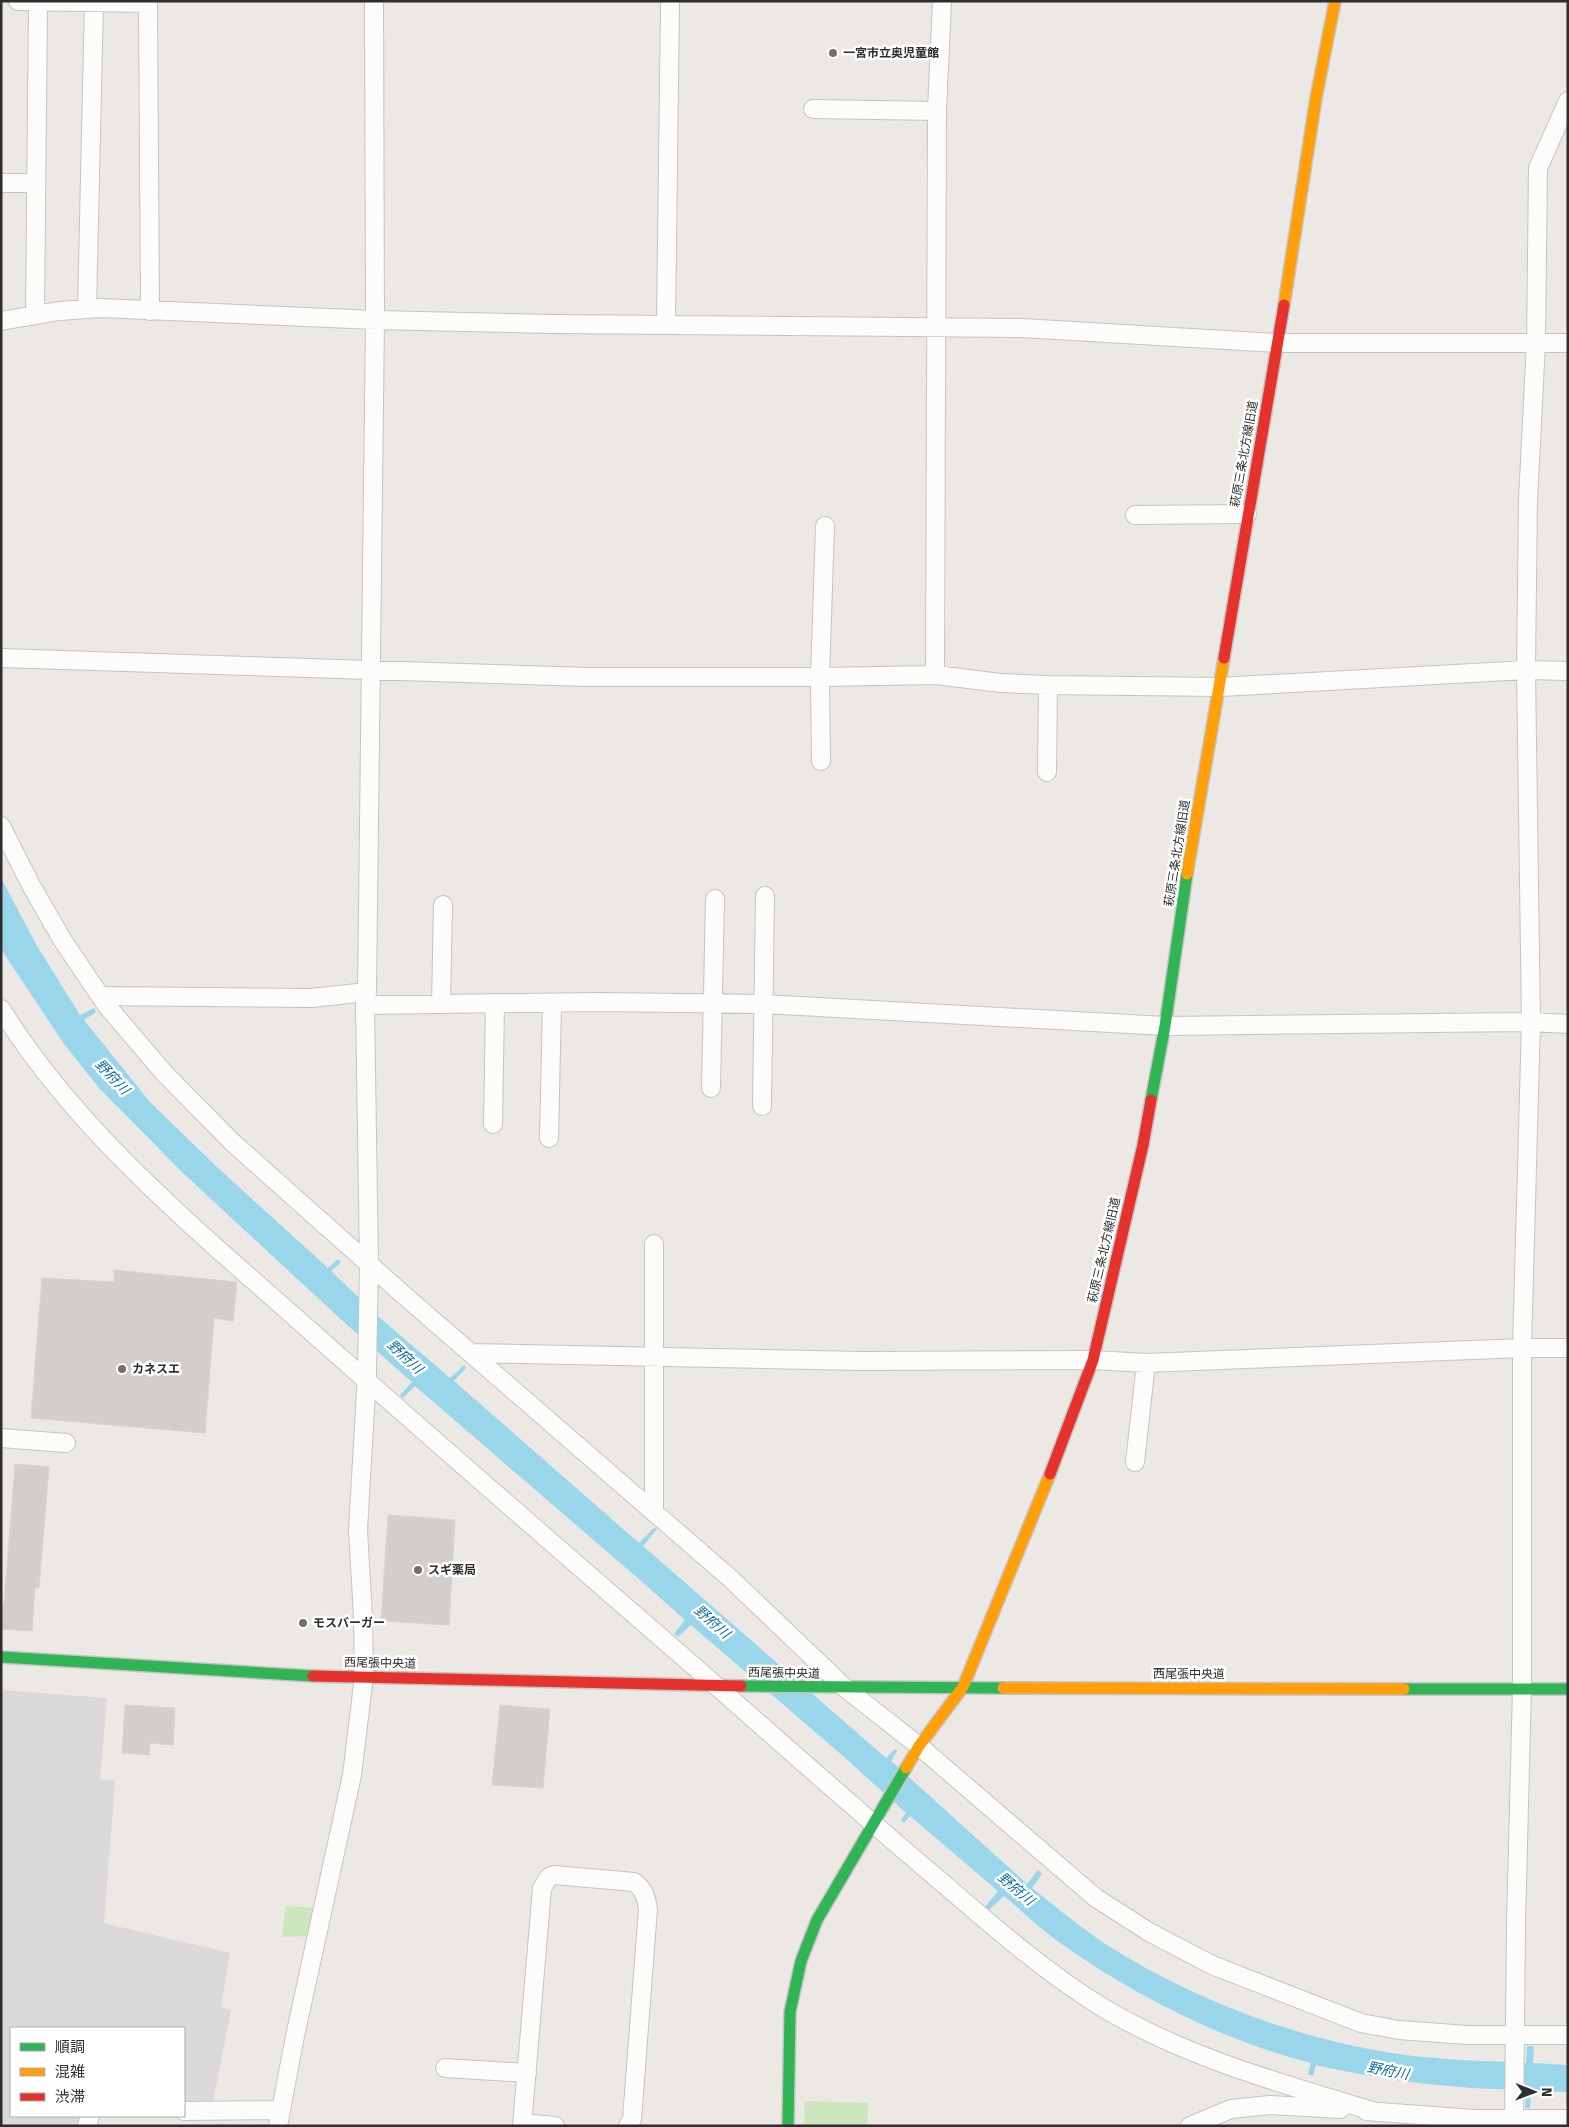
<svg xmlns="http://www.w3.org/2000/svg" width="1569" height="2127" viewBox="0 0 1569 2127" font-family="'Fira Sans','Noto Sans JP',sans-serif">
<rect width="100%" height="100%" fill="#ece8e4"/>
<path fill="#dcd9db" d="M1 1690 107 1698 100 1779 115 1781 104 1923 230 1953 221 2008 231 2010 212 2107H184V2028H11V2116H84L81 2126H1Z"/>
<path fill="#cee6be" d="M286 1906 317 1908 309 1936 282 1937Z
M805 2101 868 2103 867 2126H804Z"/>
<path fill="#99d6ec" d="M1 878 37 946 80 1015 94 1008 96 1012 84 1020 150 1102 218 1168 328 1268 338 1259 341 1262 331 1271 379 1317 450 1378 464 1365 466 1368 454 1381 639 1543 654 1528 657 1529 643 1546 886 1758 895 1749 897 1751 891 1761 1027 1884 1038 1870 1042 1874 1032 1888C1056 1907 1081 1928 1107 1945 1195 2001 1302 2041 1405 2055 1445 2060 1486 2061 1526 2063L1527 2046H1534L1533 2063 1568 2065V2092L1531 2091 1530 2108H1525L1526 2090C1454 2089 1386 2081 1316 2065L1313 2076 1308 2074 1311 2063C1221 2040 1131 1994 1056 1940 1038 1927 1021 1910 1004 1896L989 1910 985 1907 998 1891 910 1816 904 1823 901 1820 906 1813 843 1756 691 1625 678 1637 674 1634 685 1620 648 1587 415 1386 403 1398 400 1395 412 1382 346 1324 184 1174 99 1088 64 1044 1 949Z"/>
<path fill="#d1cecb" stroke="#d7d4d0" d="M114 1270 237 1282 233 1321 214 1318 205 1433 31 1418 42 1278 114 1282Z
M15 1464 49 1467 39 1588H35L32 1631 1 1629V1604H4Z
M388 1515 455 1520 449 1625 381 1621Z
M125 1705 175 1708 173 1745 150 1743 149 1755 122 1753Z
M500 1705 550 1709 543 1788 492 1785Z"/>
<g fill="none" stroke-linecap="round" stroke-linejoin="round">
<defs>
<path id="street" d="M18 1 148 3 150 311
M813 109 937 111
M1 183H35
M87 309 94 2
M35 315 38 2
M1 321 59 311 101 308 375 320 553 324 1022 328 1278 343H1568
M666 324 670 1
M1135 515 1247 514
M1 658 588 677H820L935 675 1001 683 1048 685 1220 687 1526 670 1568 671
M935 675 937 111 942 1
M821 761 820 677 825 526
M1047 772 1048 685
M1 826 32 887 63 941 107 1006 165 1074 232 1142 406 1297 731 1579 845 1688 919 1746 1096 1898 1149 1932 1212 1965 1361 2023 1399 2030 1467 2035H1568
M100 996 311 998 367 992
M441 1004 443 905
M365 1005 595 1002 764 1004 1165 1026 1531 1022 1568 1024
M1 1009C77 1131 191 1225 297 1319 424 1432 553 1544 681 1655 769 1732 856 1810 945 1885 995 1928 1044 1971 1100 2006 1184 2057 1283 2084 1376 2112
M711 1088 715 899
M762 1106 765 896
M493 1124 495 1003
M549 1138 552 1003
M654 1244V1512
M471 1353 863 1361 1093 1360 1146 1363 1522 1348H1568
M1 1438 66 1443
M1135 1462 1146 1363
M445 2068 527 2073
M184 2111 281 2110
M1366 2111 1474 2119H1568
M523 2123 555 2126
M87 2126 90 2116
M278 2126 295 2036 352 1775 364 1676 363 1617 358 1530 367 1374 369 1264 365 1005 367 992 375 320 374 1
M522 2126 542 1888 549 1877 554 1875 634 1882C644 1889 646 1897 648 1909L632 2119 628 2126
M1190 2126 1231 2109 1270 2105 1340 2109
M1514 2126 1516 1923 1522 1688V1348L1531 1022 1526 670 1528 500 1536 343 1538 168 1568 101"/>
<path id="fast" d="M1151 1100 1165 1026 1187 874
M1 1657 313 1676
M741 1686 1003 1688
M1404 1689H1568
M788 2126 790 2012 801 1961 817 1920 906 1768"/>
<path id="slow" d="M1284 305 1316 98 1335 1
M1187 874 1224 658
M1003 1688 1404 1689
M906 1768 919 1746 963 1687 1050 1474"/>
<path id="jam" d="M1224 658 1284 305
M1050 1474 1093 1360 1143 1145 1151 1100
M313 1676 741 1686"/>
</defs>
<use href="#street" stroke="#c5c4c5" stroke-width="20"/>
<use href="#fast" stroke="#c5c4c5" stroke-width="14"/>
<use href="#slow" stroke="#c5c4c5" stroke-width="14"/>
<use href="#jam" stroke="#c5c4c5" stroke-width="14"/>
<use href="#street" stroke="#fcfcfb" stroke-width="18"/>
<use href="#fast" stroke="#30b455" stroke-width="11"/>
<use href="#slow" stroke="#ff9f0a" stroke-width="11"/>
<use href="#jam" stroke="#e5322d" stroke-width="11"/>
</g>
<g fill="#706f6e" stroke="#fff" stroke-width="2">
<circle cx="833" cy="53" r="5"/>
<circle cx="122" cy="1369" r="5"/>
<circle cx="418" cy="1570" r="5"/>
<circle cx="303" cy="1623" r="5"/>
</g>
<g text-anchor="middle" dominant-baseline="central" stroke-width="5" stroke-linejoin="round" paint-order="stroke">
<g font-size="12" font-weight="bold" fill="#2e2e2e" stroke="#fff" text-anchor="start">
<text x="843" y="53">一宮市立奥児童館</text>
<text x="132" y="1369">カネスエ</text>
<text x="428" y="1570">スギ薬局</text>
<text x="313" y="1623">モスバーガー</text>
</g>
<g font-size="12" fill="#2e2e2e" stroke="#fff">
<text transform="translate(1244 454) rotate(-80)">萩原三条北方線旧道</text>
<text transform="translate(1177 853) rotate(-81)">萩原三条北方線旧道</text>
<text transform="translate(1104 1250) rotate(-77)">萩原三条北方線旧道</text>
<text transform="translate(380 1663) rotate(1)">西尾張中央道</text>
<text transform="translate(784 1673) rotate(1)">西尾張中央道</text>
<text x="1189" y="1674">西尾張中央道</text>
</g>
<g font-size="14" font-style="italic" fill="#0d6fa3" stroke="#fff">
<text transform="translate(112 1077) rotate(46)">野府川</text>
<text transform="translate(405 1357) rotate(43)">野府川</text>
<text transform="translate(712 1622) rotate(41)">野府川</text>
<text transform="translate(1016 1889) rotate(40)">野府川</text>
<text transform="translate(1388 2071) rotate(11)">野府川</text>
</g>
</g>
<rect width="1569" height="2127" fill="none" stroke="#2e2e2e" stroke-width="5"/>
<rect x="10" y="2027" width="175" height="90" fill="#ffffff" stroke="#ababab"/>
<rect x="20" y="2043" width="25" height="8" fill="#30b455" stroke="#ababab"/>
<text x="55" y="2052" font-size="15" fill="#2e2e2e">順調</text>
<rect x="20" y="2068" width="25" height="8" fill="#ff9f0a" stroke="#ababab"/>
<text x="55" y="2077" font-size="15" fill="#2e2e2e">混雑</text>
<rect x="20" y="2093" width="25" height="8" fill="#e5322d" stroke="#ababab"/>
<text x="55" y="2102" font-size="15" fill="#2e2e2e">渋滞</text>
<g transform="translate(1534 2092) rotate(91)" stroke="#ffffff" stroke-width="4" paint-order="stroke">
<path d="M0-4L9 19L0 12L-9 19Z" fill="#2e2e2e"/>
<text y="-8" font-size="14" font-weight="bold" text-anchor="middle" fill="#2e2e2e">N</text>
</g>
</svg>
